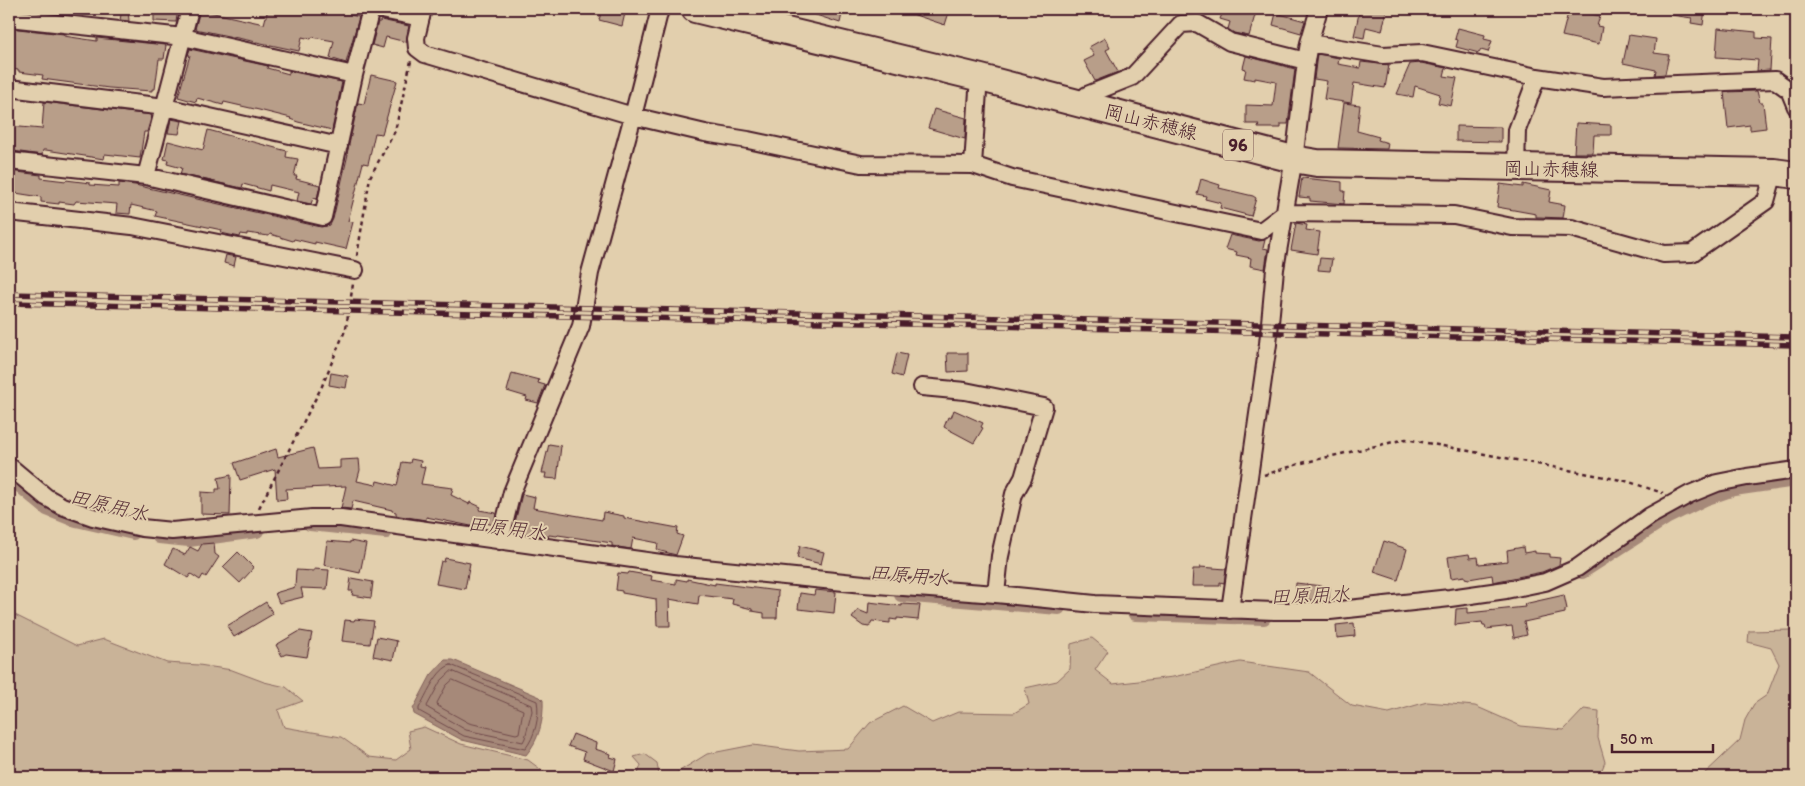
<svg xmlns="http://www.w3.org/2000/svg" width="1805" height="786" viewBox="0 0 1805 786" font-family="Itim,'Klee One',sans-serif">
<rect width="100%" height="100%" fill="#e2cfad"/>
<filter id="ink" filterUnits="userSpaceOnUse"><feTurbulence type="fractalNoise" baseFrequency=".02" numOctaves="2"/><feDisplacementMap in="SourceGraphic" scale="10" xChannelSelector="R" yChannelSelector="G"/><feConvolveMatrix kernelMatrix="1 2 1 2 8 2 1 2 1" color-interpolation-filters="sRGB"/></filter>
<g filter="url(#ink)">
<path fill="#c9b398" stroke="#8a6962" d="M9 612 77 646 104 639 167 663 199 665 232 670 264 682 286 687 303 701 278 710 284 727 341 737 369 757 396 760 411 749 408 731 424 727 461 744 528 760 551 777H9Z
M1790 630 1796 632V777H1701L1740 740 1745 720 1754 704 1767 695 1779 664 1771 648 1748 642 1749 631Z
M1092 638 1108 651 1095 670 1113 684 1173 677 1240 662 1309 672 1352 706 1389 713 1427 702 1475 706 1521 726 1564 730 1584 709 1599 711 1598 738 1605 762 1599 777H670L707 754 753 745 799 751 848 749 870 723 903 706 932 723 958 712 1014 713 1029 704 1025 688 1057 681 1070 669 1071 644Z
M645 754 657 763 659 775 669 777H637L641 765 634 757Z"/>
<path fill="#a68979" stroke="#815f5a" d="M445 660H453L540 697 543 700C544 720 539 740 526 755L462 740 414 714 413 709 431 675Z"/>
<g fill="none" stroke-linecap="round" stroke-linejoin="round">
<path stroke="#6f494a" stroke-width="1" d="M451 665 537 701C540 716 535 737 525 749L464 736 419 711V708C426 696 437 668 451 665Z
M452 671 531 705 532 711 525 738 523 742 466 730 428 708 427 706 440 682Z
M453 680 523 710 519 733 516 734 469 723 438 706 437 703 446 686Z"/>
<path stroke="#a68979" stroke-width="14" d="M9 477 47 509 72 519 133 533
M310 524 386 532
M159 537 189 540 257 531
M1582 572 1666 518 1705 499 1734 489 1796 480
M901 595 1059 608
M1135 614 1264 618"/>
</g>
<path fill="#b89e89" stroke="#4a1f2b" d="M16 9H67L66 14Z
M122 9H128L129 21 120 20Z
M154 9H178L176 22 154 21Z
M268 9H336L351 12V15L359 17 346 63 330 58 334 41 312 37 311 39 302 37 299 51 195 29 200 10 264 24Z
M602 9H626L622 26 599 20Z
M804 9H843L840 23 804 11Z
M903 9H950L945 25 903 11Z
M1224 9H1248L1256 12 1249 36 1234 33 1228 29 1230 22 1220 19Z
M1360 9H1387L1382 31 1366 27 1364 38 1354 36Z
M1569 9 1600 16 1597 26 1602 27 1599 44 1562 36Z
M1671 9H1705L1703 25 1691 23 1692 18 1671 15Z
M1276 13 1305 21 1301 33 1273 25Z
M381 20 409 26 406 42 386 37 383 48 372 45 378 22H380Z
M9 28 64 34V36L97 41V38L166 45 164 59H159L155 89H152V91L109 88 42 79 43 75 19 72V70L9 69 10 44H9Z
M1458 28 1485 35 1484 39 1492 41 1488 52 1481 50 1479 53 1456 47 1458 40 1455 39Z
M1718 28 1756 32V38L1772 39 1770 70 1757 71 1758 60 1716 57Z
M1629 35 1656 39 1654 53 1669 55 1665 74 1655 75 1656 70 1623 63Z
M1105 38 1110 48 1106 50 1118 72 1095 81 1084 61 1094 56 1089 47Z
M190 49 268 66 267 68 289 74V71L342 82 332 130 298 122 290 119 291 118 259 110 224 102 223 105 197 98 196 102 178 97 190 55H188Z
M1317 54 1339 58 1338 64 1360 68 1361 62 1389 65 1385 88 1354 83 1351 103 1324 99 1327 81 1314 79Z
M1246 56 1295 69 1288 124H1281V128H1258L1259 124H1246V105L1273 106 1276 82 1255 78V80L1244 78 1246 69 1243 68Z
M1421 63 1446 68 1444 76 1457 78 1451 106 1438 103 1440 94 1415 86 1413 97 1397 94 1410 64Z
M371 75 397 81 382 134 375 133 368 164 363 163 348 221 353 222 346 249 315 242V244L294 239 293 241 270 234 269 236 247 233V235L241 234 240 237 230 235 221 233 222 230 155 216 157 211 131 205 130 214 116 213 117 204 76 201 74 204 59 202V204L41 202V197L9 192V171L41 175V178L66 181V180L90 183V185L119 187V183L135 185 321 227 326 226 330 225 333 219 348 154H347L358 103 364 104Z
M1757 91 1760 103H1763L1766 128 1750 130V125L1728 128 1724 92Z
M44 102 152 115 147 132H144L140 158 105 154 104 159 46 150H43L42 155 13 151V144H9V126L42 129Z
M1344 103 1360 105 1357 131 1379 137 1378 140 1388 143 1387 149 1338 148Z
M934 109 966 118 965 139 928 128Z
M171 119 182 121 179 134 168 133Z
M1576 123 1611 125V135H1594L1593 153H1574Z
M1456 126 1501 127V142L1456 141Z
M208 130 287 151 286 157 298 159 294 176H297L296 179 320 185 317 199 313 198 311 204 297 201 299 192 270 185 269 191 243 184 242 188 180 174 182 168 167 164 168 160 164 159 168 141 203 150Z
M1302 178 1342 182V191H1345L1344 204 1310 201V198L1299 197Z
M1201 179 1220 185 1219 188 1253 196 1256 198 1251 216 1220 208 1221 203 1205 199 1206 196 1197 194Z
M1500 184 1523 187V184L1551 190 1549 202 1565 205 1563 218 1539 217H1536V214L1497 207Z
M1296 223 1307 225 1306 230 1320 232 1317 254 1291 250Z
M1230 235 1259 241 1265 240 1263 248 1268 249 1265 269 1250 266 1251 258 1236 255 1237 252 1225 249Z
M226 255 236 257 234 266 224 263Z
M1320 258 1332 259 1330 271 1318 270Z
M897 353 907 355 902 377 892 374Z
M947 353H968V371L948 372Z
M331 373 348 376 346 388 329 385Z
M512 373 539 380 538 383 545 385 538 403 526 400 527 397 507 391Z
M954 410 983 423 981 427 983 428 974 443 944 427 948 417 951 418Z
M549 444 561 446 557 479 545 478 546 473H542Z
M313 448 318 469 340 468V460L359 459 360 470 357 481 376 485 377 481 397 486 402 462 410 463 411 459 421 461 420 466 425 467 421 484 453 488 451 495 469 504 470 502 481 507 479 510 496 513 494 525 482 522 481 528 426 517V520L400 516 396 515V512L392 511V510L353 501 351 509 341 508 346 486 286 489 287 499 277 500 275 469 240 480 234 463 276 449 278 457Z
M231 475 230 515 201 514V492L216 493V489H220L218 478Z
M522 494 535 497 533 508 602 520 603 512 624 516V518L678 528 677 534 683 536 676 555 657 550 658 543 633 538 631 549 612 546V543L558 535 557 536 549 535 548 537 519 533 520 531 513 530Z
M327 541 350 543V541L366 544 360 573 324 565Z
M1384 541 1407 549 1398 580 1374 572Z
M214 543 215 554 219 557 206 577 203 575 200 580 191 574 188 578 165 564 173 549 185 555 190 547 198 551 202 544Z
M800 546 824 552 821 564 797 558Z
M1523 547 1524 553 1535 551V553L1550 554V557L1560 558 1559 565 1542 572 1493 582 1492 575 1469 579 1465 578V576L1451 578 1448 557 1469 554 1470 558 1478 557 1479 564 1508 561 1507 550Z
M238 552 253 567 251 571 240 583 223 567Z
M445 558 470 563 465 589 436 584 441 561 444 562Z
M1200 567 1226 569 1224 583 1220 582V586H1192L1193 569H1200Z
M314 569 329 570 327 589 301 588 303 597 279 603 275 593 295 587 296 570 314 571Z
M629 572 652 576 651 580 676 584V579L687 581V579L715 585V583L778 591 777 618H764V613L752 611V609L732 604 733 599 699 595 698 604 669 599 670 626H657L656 599 622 593V591L616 590 618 573 628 574Z
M351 578 373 582 371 598 352 595 353 591H349Z
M1296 583 1330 587 1329 601 1295 599Z
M815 590 836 592 834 613 798 609 800 593 814 595Z
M1564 595 1567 609 1565 610V613L1524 622 1527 635 1514 638 1512 626 1486 629 1485 625H1483L1482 622 1455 625 1456 609 1468 608V613L1525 607 1524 604Z
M266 602 273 614 234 637 227 626Z
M869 602 902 606V604L920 605 918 620 897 618V620L890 619V623L872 621 869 627 863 626 852 618 858 610 868 614Z
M355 619 374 621 370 644 342 641 345 620 354 621Z
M1354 623 1355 636 1337 638 1336 625Z
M300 631 312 633 307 657 286 654 282 656 276 645Z
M377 637 397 641 393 660 373 656Z
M573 734 596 743 595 749 611 754 610 757 617 759 614 771 583 759 585 752 568 746Z"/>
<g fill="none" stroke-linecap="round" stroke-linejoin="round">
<defs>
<path id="street" d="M377 9 421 18
M423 9 416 38 417 48 425 54 633 116 705 133 748 140 861 164 973 165 1012 178 1261 231 1285 213 1454 215 1512 227 1571 228 1664 254 1692 253 1766 201 1774 172
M9 18 183 37 354 75
M1309 43 1383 55 1422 53 1537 77 1603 87 1775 80 1789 90 1796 107
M9 88 165 107 339 146
M1080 104 1087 95 1132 77 1181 24 1197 23 1230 42 1306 61
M9 161 146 176 323 217 354 75 371 9
M973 165 978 91 981 78
M1516 168 1517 130 1537 77
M146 176 190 9
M9 212 132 226 355 270
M922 387 965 391 1044 407 1023 478 1014 494 1000 556 996 594
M9 466 46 497 62 506 93 517 142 528 172 531 312 518H341L675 565 864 584 996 594 1095 604 1274 611H1330L1450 598 1506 590 1545 582 1577 568 1650 516 1690 494 1717 483 1747 477 1796 470
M500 541 512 492 581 326 590 273 633 116 660 9
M1230 610 1268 344 1275 269 1295 152 1306 61 1309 43 1319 9"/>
<path id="primary" d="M695 9 981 78 1293 159 1317 163 1774 172 1796 175"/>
</defs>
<use href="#street" stroke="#4a1f2b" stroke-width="20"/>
<use href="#primary" stroke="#4a1f2b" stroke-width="30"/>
<path stroke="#4a1f2b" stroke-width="2.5" stroke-dasharray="4 4" stroke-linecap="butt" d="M357 256 370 177 395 131 411 61
M1264 475 1302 463 1406 439 1626 481 1663 493
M259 508 322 386 346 328 353 284"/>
<use href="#street" stroke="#e2cfad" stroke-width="16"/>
<use href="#primary" stroke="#e2cfad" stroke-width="26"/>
<defs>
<path id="rail" d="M9 294 1796 337
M9 303 1796 345"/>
</defs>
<use href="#rail" stroke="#4a1f2b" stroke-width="5.5"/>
<use href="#rail" stroke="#e2cfad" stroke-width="4" stroke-dasharray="11" stroke-linecap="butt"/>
</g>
</g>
<g text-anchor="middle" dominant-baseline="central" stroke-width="4" stroke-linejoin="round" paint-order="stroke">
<rect fill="#e2cfad" stroke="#785452" stroke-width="1" x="1223" y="129.5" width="30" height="31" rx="4"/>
<g font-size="18" font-weight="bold" fill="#4a1f2b">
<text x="1238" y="145">96</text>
</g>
<g font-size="19" fill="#4a1f2b" stroke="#e2cfad">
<text transform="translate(1151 122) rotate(14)">岡山赤穂線</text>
<text transform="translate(1551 169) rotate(1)">岡山赤穂線</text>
</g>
<g font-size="20" font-style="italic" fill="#5c343b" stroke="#e2cfad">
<text transform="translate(109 505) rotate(14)">田原用水</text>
<text transform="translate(507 528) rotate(7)">田原用水</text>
<text transform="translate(909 575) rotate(5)">田原用水</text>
<text transform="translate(1310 595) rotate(-2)">田原用水</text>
</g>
</g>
<rect width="1805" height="786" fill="none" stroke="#e2cfad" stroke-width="30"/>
<rect x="15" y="15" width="1775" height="756" fill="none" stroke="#4a1f2b" stroke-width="2" filter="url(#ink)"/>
<path d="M1612 744v8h101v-8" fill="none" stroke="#4a1f2b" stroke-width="2.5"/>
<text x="1620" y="744" font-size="15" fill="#4a1f2b" stroke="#e2cfad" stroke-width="4" paint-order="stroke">50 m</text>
</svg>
